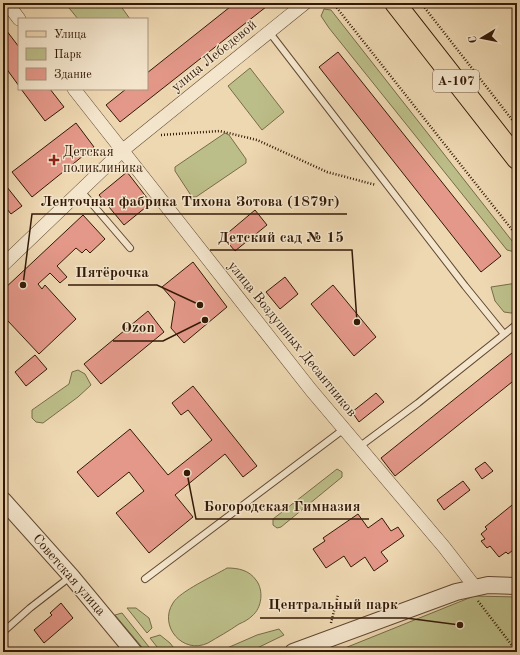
<svg xmlns="http://www.w3.org/2000/svg" width="520" height="655" viewBox="0 0 520 655" font-family="'Old Standard TT',serif">
<rect width="100%" height="100%" fill="#eed8b2"/>
<filter id="stains"><feTurbulence type="fractalNoise" baseFrequency=".005" numOctaves="4"/><feColorMatrix values="0 0 0 0 .2 0 0 0 0 .09 0 0 0 0 .02 0 0 0 .5 -.17"/></filter>
<radialGradient id="worn" r=".72"><stop offset=".6" stop-color="#630" stop-opacity="0"/><stop offset="1" stop-color="#630" stop-opacity=".3"/></radialGradient>
<path fill="#bcbe89" stroke="#786c48" d="M65 3H122L120 5 130 19H78Z
M324 9 331 10 516 246 515 252 507 250 329 28 321 16Z
M250 68 284 112 262 130 228 86Z
M225 133 229 135 246 159V163L196 197H192L175 171V167Z
M517 283V312L511 313 504 312 495 301 491 287Z
M78 370 85 374 91 385 78 397 43 423 36 422 32 418V410L69 384 72 372Z
M337 469 342 472V477L281 527 277 528 273 525V519Z
M227 568C238 568 249 570 256 580 264 590 262 608 252 616 249 619 244 622 239 624 229 631 218 637 208 643 183 655 158 626 173 603 180 591 214 576 227 568Z
M474 596 517 597V652H335Z
M127 608H136L149 618 152 628 147 633Z
M122 613 153 652H146L115 615Z
M279 629 284 635 249 652H218L257 635Z
M160 635 170 643 177 652H161L150 638Z"/>
<path fill="#e49889" stroke="#331907" d="M235 3H271L120 122 106 105 126 89H147V73Z
M3 26 19 47V86L3 64Z
M338 52 501 256 481 272 319 67Z
M21 89H50L64 107 45 121Z
M76 123 94 147 32 197 12 172Z
M127 172 151 203 124 225 99 195Z
M3 182 22 206 11 214 3 204Z
M255 210 267 225 235 251 223 237Z
M83 215 105 239 90 253 86 249 82 253 76 248 57 266 67 277 60 283 50 273 38 284 42 289 45 285 76 319 39 354 8 321 3 325V290Z
M193 262 227 307 184 343 171 328 175 302 162 287Z
M285 277 298 294 280 309 266 292Z
M333 285 376 337 354 356 311 304Z
M148 311 164 332 101 384 84 364Z
M517 349V378L395 476 381 458Z
M35 355 47 369 26 386 15 372Z
M193 386 257 466 243 477 225 454 175 495 193 517 149 553 116 513 144 491 129 472 98 497 77 472 130 429 168 475 212 440 188 410 181 415 172 403Z
M376 393 384 402 359 422 352 412Z
M485 462 493 471 482 479 475 469Z
M463 481 470 490 444 510 437 500Z
M517 501V547L508 554 506 552 499 557 490 546 487 548 481 541 485 539 481 534 487 529 485 527Z
M358 514 368 528 382 518 391 531 398 527 404 536 381 552 388 561 374 571 365 557 351 567 344 556 326 568 313 549 325 541 323 538Z
M61 603 73 618 44 643 34 630 52 615 50 613Z"/>
<g fill="none" stroke-linecap="round" stroke-linejoin="round">
<defs>
<path id="service" d="M270 33 465 286 504 334
M81 191 130 248
M359 447 418 403 517 324
M145 579 344 429
M3 632 30 608 70 577"/>
<path id="minor" d="M7 3 19 19
M74 89 311 390 444 547 475 587
M3 265 123 150 305 3"/>
<path id="tertiary" d="M3 500 71 576 134 652
M293 652 456 592 488 585 517 586"/>
<path id="primary" d="M395 3 517 159"/>
</defs>
<use href="#service" stroke="#624932" stroke-width="8"/>
<use href="#minor" stroke="#624932" stroke-width="14"/>
<use href="#tertiary" stroke="#624932" stroke-width="18"/>
<use href="#primary" stroke="#331907" stroke-width="22"/>
<path stroke="#331907" stroke-width="2.5" stroke-dasharray="1 2" stroke-linecap="butt" d="M333 3 517 236
M421 3 517 126
M161 135 220 131 257 140 327 172 376 185
M478 601 517 652
M331 623 338 595"/>
<use href="#service" stroke="#f4e6cd" stroke-width="6"/>
<use href="#minor" stroke="#f4e6cd" stroke-width="13"/>
<use href="#tertiary" stroke="#f4e6cd" stroke-width="16"/>
<use href="#primary" stroke="#eed8b2" stroke-width="20"/>
</g>
<path fill="#8f2418" stroke="#f4e6cd" stroke-width="1.5" d="M52 154h4v4h4v4h-4v4h-4v-4h-4v-4h4z"/>
<g text-anchor="middle" dominant-baseline="central" stroke-width="3" stroke-linejoin="round" paint-order="stroke">
<rect fill="#f4e6cd" stroke="#6d5642" stroke-width="1" x="433" y="70" width="46" height="22" rx="3"/>
<g font-size="13" font-weight="bold" fill="#331907">
<text x="456" y="81">А-107</text>
</g>
<g font-size="14" fill="#331907" stroke="#f4e6cd">
<text transform="translate(214 56) rotate(-39)">улица Лебедевой</text>
<text transform="translate(292 339) rotate(51)">улица Воздушных Десантников</text>
<text transform="translate(69 575) rotate(49)">Советская улица</text>
</g>
<g font-size="14" fill="#331907" stroke="#f4e6cd" text-anchor="start">
<text x="63" y="152">Детская<tspan x="63" dy="16">поликлиника</tspan></text>
</g>
</g>
<path fill="none" stroke="#331907" stroke-width="1.5" d="M23 285L32 214H347M357 322L352 250H210M200 305L157 285H68M205 320L163 341H113M187 473L196 519H369M460 625L406 618H260"/>
<g fill="#331907" stroke="#f4e6cd" stroke-width="1.5">
<circle cx="23" cy="285" r="4"/>
<circle cx="357" cy="322" r="4"/>
<circle cx="200" cy="305" r="4"/>
<circle cx="205" cy="320" r="4"/>
<circle cx="187" cy="473" r="4"/>
<circle cx="460" cy="625" r="4"/>
</g>
<g font-size="15" text-anchor="middle" font-weight="bold" fill="#331907" stroke="#f4e6cd" stroke-width="3" stroke-linejoin="round" paint-order="stroke">
<text x="190" y="206">Ленточная фабрика Тихона Зотова (1879г)</text>
<text x="281" y="242">Детский сад № 15</text>
<text x="112" y="277">Пятёрочка</text>
<text x="138" y="332">Ozon</text>
<text x="282" y="511">Богородская Гимназия</text>
<text x="333" y="609">Центральный парк</text>
</g>
<rect width="520" height="655" fill="none" stroke="#eed8b2" stroke-width="16"/>
<rect x="4" y="4" width="512" height="647" fill="none" stroke="#331907" stroke-width="2"/>
<rect x="8" y="8" width="504" height="639" fill="none" stroke="#331907"/>
<rect x="18" y="18" width="130" height="72" fill="#f4e6cd" stroke="#a7947e"/>
<rect x="26" y="31" width="20" height="6" fill="#eed8b2" stroke="#a7947e"/>
<text x="54" y="38" font-size="12" fill="#331907">Улица</text>
<rect x="26" y="48" width="20" height="12" fill="#bcbe89" stroke="#a7947e"/>
<text x="54" y="58" font-size="12" fill="#331907">Парк</text>
<rect x="26" y="68" width="20" height="12" fill="#e49889" stroke="#a7947e"/>
<text x="54" y="78" font-size="12" fill="#331907">Здание</text>
<g transform="translate(482 38) rotate(260)" stroke="#f4e6cd" stroke-width="3" paint-order="stroke">
<path d="M0-3L7 15L0 10L-7 15Z" fill="#331907"/>
<text y="-6" font-size="11" font-weight="bold" text-anchor="middle" fill="#331907">С</text>
</g>
<rect width="100%" height="100%" filter="url(#stains)"/>
<rect width="100%" height="100%" fill="url(#worn)"/>
</svg>
